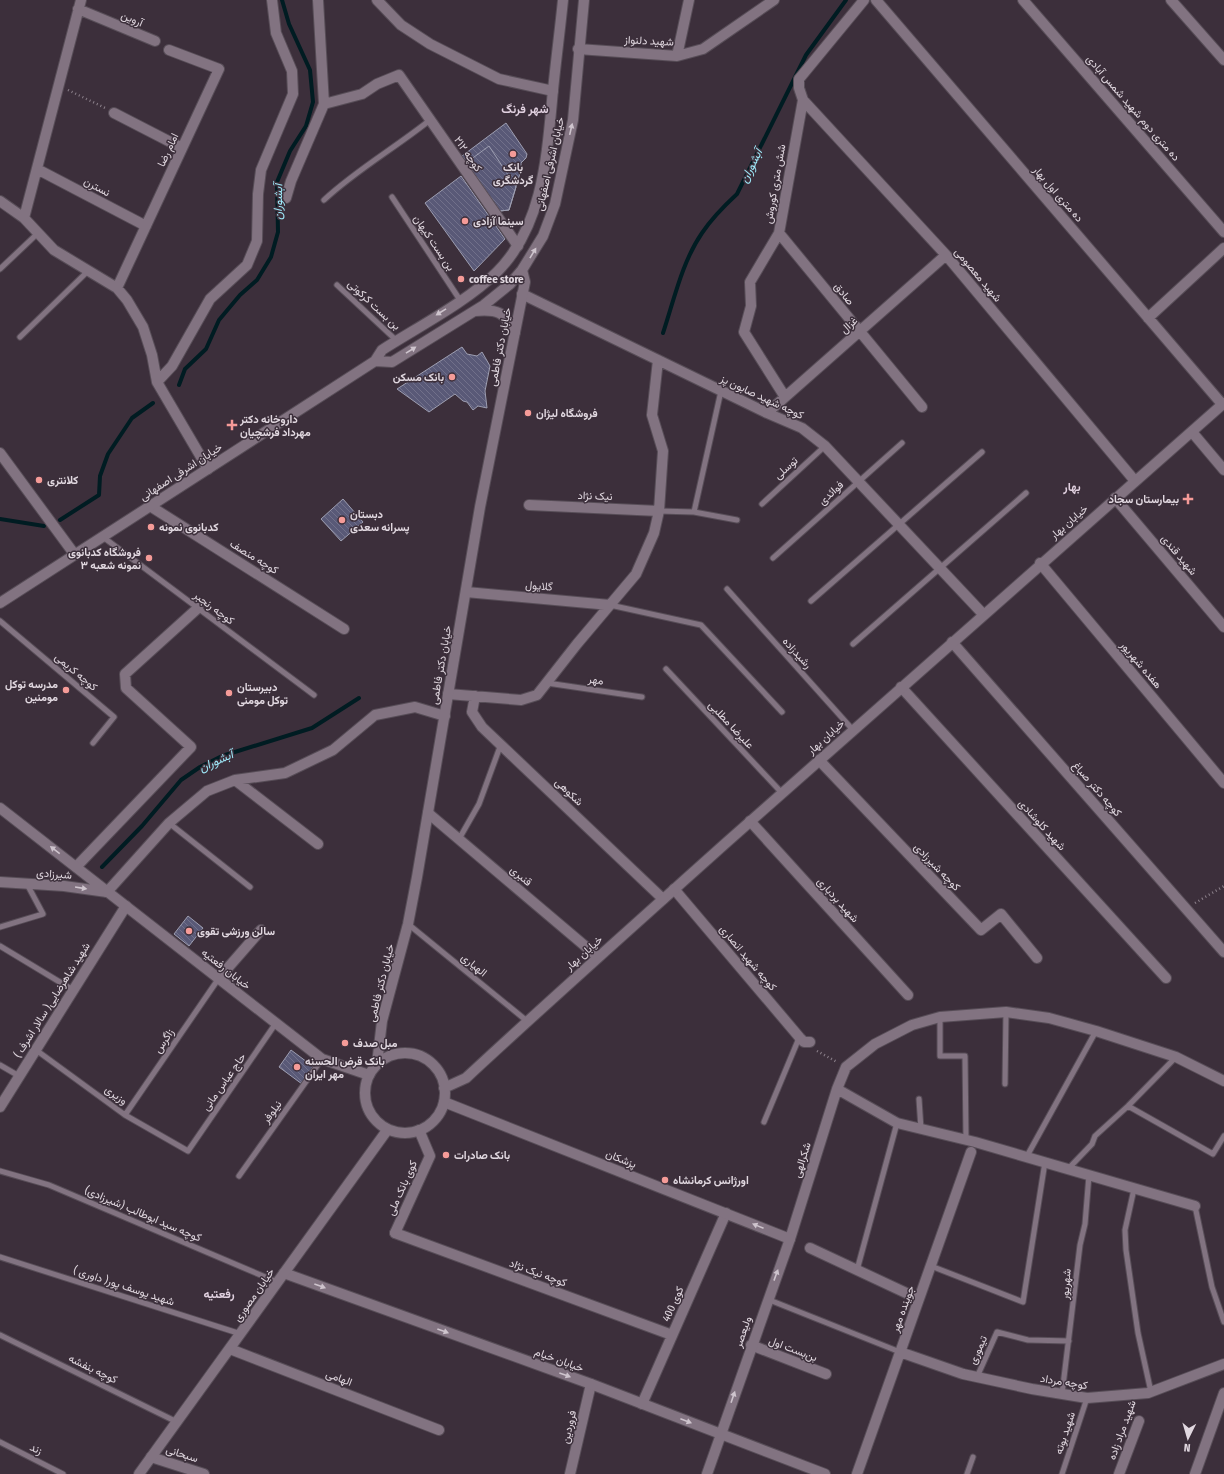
<svg xmlns="http://www.w3.org/2000/svg" width="1224" height="1474" viewBox="0 0 1224 1474" font-family="'Fira Sans Condensed',Vazirmatn,sans-serif">
<defs>
<pattern id="building-back-hatch" width="6" height="6" patternUnits="userSpaceOnUse"><rect width="6" height="6" fill="#595977"/><path d="M-1 5l2 2M0 0l6 6M5-1l2 2" fill="none" stroke="#71708a"/></pattern>
</defs>
<rect width="100%" height="100%" fill="#3c2f3b"/>
<g fill="none" stroke-linecap="round" stroke-linejoin="round">
<path stroke="#001c22" stroke-width="4" d="M663 333C674 300 682 262 702 233 712 218 724 206 737 194L806 55 846 0
M179 385 185 369 206 349 219 320 240 295 257 280 271 257 278 232 277 182 290 151 306 126 313 102 310 70 289 24 282 0
M0 519 44 526
M60 520 99 495 100 476 108 454 132 418 153 403
M102 867 142 826 181 780 200 767 222 756 312 728 359 698"/>
</g>
<path fill="url(#building-back-hatch)" stroke="#9d9eb1" d="M506 123 527 154 526 158 521 163V170L509 210 500 211 462 156Z
M489 146 516 187 509 210 500 211 466 163Z
M461 176 505 239 474 271 425 203Z
M462 347 467 354 477 356 482 352 490 366 485 391 487 408 478 406 473 410 467 402 463 401 455 394 429 412 397 389Z
M343 499 363 522 341 541 321 519Z
M188 916 203 928 189 946 174 934Z
M291 1050 315 1068 302 1084 279 1067Z"/>
<g fill="none" stroke-linecap="round" stroke-linejoin="round">
<defs>
<path id="service" d="M392 197 460 300
M324 200C356 170 395 148 430 120
M0 269 38 233
M337 285 397 341
M20 337 88 271
M762 504 825 446
M659 511 694 512 737 520
M694 512 721 391
M103 537 314 695
M773 558 902 443
M727 589 853 730
M811 601 982 452
M610 605 701 625 782 712
M0 621 114 717 93 743
M853 644 1026 493
M666 669 782 793
M547 683 642 697
M169 823 250 887
M459 839 479 804 501 744
M408 924 527 1021
M0 927 43 914 27 884
M0 946 73 990
M940 1017V1056H965L966 1139
M36 1050 125 1115 188 1151 276 1023
M0 1065 19 1076
M1005 1084 1006 1012
M919 1099 921 1129
M1128 1106 1213 1154 1224 1136
M125 1115 219 978
M764 1122 799 1038
M1027 1156 1096 1031
M1068 1169 1092 1144 1095 1136 1128 1106 1176 1057
M0 1171 49 1185 277 1282
M239 1176 322 1059
M1134 1189 1125 1230 1126 1250 1138 1333 1151 1392
M1195 1206 1212 1287 1224 1322
M0 1257 241 1334
M931 1266 1023 1302 1045 1162
M857 1270 897 1123
M767 1299 900 1352
M0 1335 177 1422
M977 1377 997 1332 1028 1340 1069 1341
M1062 1394 1080 1245 1085 1224 1089 1175
M0 1442 63 1474
M967 1474 973 1457
M1062 1474 1087 1398"/>
<path id="minor" d="M864 0 799 79V88L803 100 946 255 1135 481
M876 0 1222 404
M1023 0 1224 232
M1171 0 1224 60
M78 9 155 41
M578 49 677 56 703 49 774 0
M677 56 689 0
M324 104 362 94 377 84 399 75 518 246
M114 113 182 148
M37 169 146 226
M286 198 291 181 324 104 318 0
M0 201 24 218 54 250 117 288 127 300 143 327 152 355 157 382 208 469
M24 218 81 0
M779 233 922 407
M117 288 219 69 169 50
M522 294 767 413 802 428 825 446 983 614
M1148 318 1224 248
M157 382 172 366 210 299 247 265 257 241 258 194 261 170 293 94 292 71 276 33 272 0
M785 397 744 332 751 306 750 282 779 233 803 100
M767 413 946 255
M1192 432 1224 470
M0 453 75 555
M1115 498 1224 627
M529 505 659 511
M150 506 344 629
M1040 563 1224 783
M466 592 610 605
M952 642 1224 952
M901 687 1166 978
M448 694 521 700 537 695 577 644 636 574 654 533 659 511 663 451 652 415 658 360
M475 696 472 712 482 727 663 899
M819 760 981 930 1001 914 1037 958
M235 780 285 773 333 750 375 715 415 707 445 716
M428 813 598 957
M750 821 908 995
M76 867 191 747 126 688 125 674 198 608
M674 889 800 1038 804 1042H810
M107 892 169 823 207 791 235 780 318 844
M219 978 261 930
M837 1089 897 1123 975 1142 1195 1206
M0 1107 126 906
M395 1233 672 1335
M790 1239 837 1089 846 1067 875 1044 912 1025 940 1017 1006 1012 1049 1018 1096 1031 1176 1057 1224 1081
M810 1248 919 1299
M751 1345 826 1374
M230 1349 439 1430
M900 1352 963 1374 1032 1389 1087 1398 1148 1393 1224 1364
M642 1404 726 1213
M151 1457 204 1474
M570 1474 591 1384
M857 1474 971 1152
M1119 1474 1139 1421
M1195 1474 1224 1393"/>
<path id="tertiary" d="M377 0 401 25 430 44 499 79 553 91
M0 808 322 1059 369 1075
M0 882 64 886 107 892
M444 1102 790 1239 707 1474
M395 1233 430 1156 419 1130
M284 1273 591 1384 825 1474"/>
<path id="secondary" d="M475 311C498 309 505 312 515 333
M375 361 392 362 484 305 510 284 522 270 543 236 555 204 573 120 584 0
M0 603 375 361 382 350C418 327 468 301 497 272 544 225 547 153 553 90 556 60 560 30 563 0
M365 1093a40 40 0 1 1 80 0a40 40 0 1 1-80 0Z
M377 1064 382 1021 408 924 417 877 480 507 525 282 522 270
M444 1088 466 1078C552 998 640 920 727 842 892 695 1058 549 1224 403
M139 1474 388 1129"/>
</defs>
<use href="#service" stroke="#574d57" stroke-width="7"/>
<use href="#minor" stroke="#574d57" stroke-width="12"/>
<use href="#tertiary" stroke="#574d57" stroke-width="12"/>
<use href="#secondary" stroke="#574d57" stroke-width="12"/>
<path stroke="#8c818b" stroke-width="2.5" stroke-dasharray="1 3" stroke-linecap="butt" d="M68 90 105 108
M1195 903 1224 886
M817 1051 837 1062"/>
<use href="#service" stroke="#827381" stroke-width="5"/>
<use href="#minor" stroke="#827381" stroke-width="10"/>
<use href="#tertiary" stroke="#827381" stroke-width="10"/>
<use href="#secondary" stroke="#827381" stroke-width="10"/>
</g>
<defs><path id="oneway-solid" d="M-6-.8H1V-3.2L6.5 0L1 3.2V.8H-6Z"/></defs>
<g fill="#cec4cd">
<use href="#oneway-solid" transform="translate(571 129) rotate(-77)"/>
<use href="#oneway-solid" transform="translate(533 253) rotate(-59)"/>
<use href="#oneway-solid" transform="translate(441 312) rotate(148)"/>
<use href="#oneway-solid" transform="translate(411 350) rotate(-32)"/>
<use href="#oneway-solid" transform="translate(55 850) rotate(-142)"/>
<use href="#oneway-solid" transform="translate(81 888) rotate(9)"/>
<use href="#oneway-solid" transform="translate(758 1226) rotate(-158)"/>
<use href="#oneway-solid" transform="translate(776 1275) rotate(-70)"/>
<use href="#oneway-solid" transform="translate(320 1286) rotate(20)"/>
<use href="#oneway-solid" transform="translate(443 1331) rotate(20)"/>
<use href="#oneway-solid" transform="translate(565 1375) rotate(20)"/>
<use href="#oneway-solid" transform="translate(733 1397) rotate(-71)"/>
<use href="#oneway-solid" transform="translate(686 1421) rotate(21)"/>
</g>
<g fill="#f59b98" stroke="#3c2f3b" stroke-width="1.5">
<circle cx="513" cy="154" r="4"/>
<circle cx="465" cy="221" r="4"/>
<circle cx="461" cy="279" r="4"/>
<circle cx="452" cy="377" r="4"/>
<circle cx="528" cy="413" r="4"/>
<path d="M230 419h4v4h4v4h-4v4h-4v-4h-4v-4h4z"/>
<circle cx="39" cy="480" r="4"/>
<path d="M1186 493h4v4h4v4h-4v4h-4v-4h-4v-4h4z"/>
<circle cx="342" cy="520" r="4"/>
<circle cx="151" cy="527" r="4"/>
<circle cx="149" cy="558" r="4"/>
<circle cx="66" cy="690" r="4"/>
<circle cx="229" cy="693" r="4"/>
<circle cx="189" cy="931" r="4"/>
<circle cx="345" cy="1043" r="4"/>
<circle cx="297" cy="1067" r="4"/>
<circle cx="446" cy="1155" r="4"/>
<circle cx="665" cy="1180" r="4"/>
</g>
<g text-anchor="middle" dominant-baseline="central" stroke-width="3" stroke-linejoin="round" paint-order="stroke">
<g font-size="11" fill="#e1d8e0" stroke="#3c2f3b">
<text transform="translate(132 19) rotate(23)">آروین</text>
<text transform="translate(649 41) rotate(3)">شهید دلنواز</text>
<text transform="translate(1133 108) rotate(49)">ده متری دوم شهید شمس آبادی</text>
<text transform="translate(168 150) rotate(-65)">امام رضا</text>
<text transform="translate(468 154) rotate(55)">کوچه ۲۱۲</text>
<text transform="translate(550 164) rotate(-77)">خیابان اشرفی اصفهانی</text>
<text transform="translate(775 184) rotate(-80)">شش متری کوروش</text>
<text transform="translate(97 187) rotate(28)">نسترن</text>
<text transform="translate(1058 194) rotate(49)">ده متری اول بهار</text>
<text transform="translate(434 243) rotate(56)">بن بست کیهان</text>
<text transform="translate(978 275) rotate(50)">شهید معصومی</text>
<text transform="translate(844 294) rotate(51)">صادق</text>
<text transform="translate(374 305) rotate(43)">بن بست کرکوتی</text>
<text transform="translate(849 325) rotate(-42)">غزال</text>
<text transform="translate(500 347) rotate(-79)">خیابان دکتر فاطمی</text>
<text transform="translate(762 397) rotate(25)">کوچه شهید صابون پز</text>
<text transform="translate(786 468) rotate(-42)">توسلی</text>
<text transform="translate(181 472) rotate(-33)">خیابان اشرفی اصفهانی</text>
<text transform="translate(831 493) rotate(-42)">فوائدی</text>
<text transform="translate(595 496) rotate(2)">نیک نژاد</text>
<text transform="translate(1069 522) rotate(-41)">خیابان بهار</text>
<text transform="translate(1179 555) rotate(50)">شهید قندی</text>
<text transform="translate(254 557) rotate(32)">کوچه منصف</text>
<text transform="translate(539 586) rotate(5)">گلایول</text>
<text transform="translate(214 608) rotate(37)">کوچه رنجبر</text>
<text transform="translate(797 653) rotate(48)">رشیدزاده</text>
<text transform="translate(441 665) rotate(-80)">خیابان دکتر فاطمی</text>
<text transform="translate(1141 665) rotate(50)">هفده شهریور</text>
<text transform="translate(76 672) rotate(40)">کوچه کریمی</text>
<text transform="translate(596 680) rotate(9)">مهر</text>
<text transform="translate(731 725) rotate(47)">علیرضا مطلبی</text>
<text transform="translate(826 737) rotate(-42)">خیابان بهار</text>
<text transform="translate(1097 789) rotate(49)">کوچه دکتر صباغ</text>
<text transform="translate(569 792) rotate(44)">شکوهی</text>
<text transform="translate(1042 825) rotate(48)">شهید کلوشادی</text>
<text transform="translate(937 867) rotate(46)">کوچه شیرزادی</text>
<text transform="translate(54 874) rotate(4)">شیرزادی</text>
<text transform="translate(521 876) rotate(40)">قنبری</text>
<text transform="translate(838 900) rotate(48)">شهید بردباری</text>
<text transform="translate(584 953) rotate(-42)">خیابان بهار</text>
<text transform="translate(748 958) rotate(50)">کوچه شهید انصاری</text>
<text transform="translate(474 965) rotate(39)">الهیاری</text>
<text transform="translate(226 969) rotate(38)">خیابان رفعتیه</text>
<text transform="translate(381 983) rotate(-76)">خیابان دکتر فاطمی</text>
<text transform="translate(52 1000) rotate(-58)">شهید شاهرضایی( سالار اشرف )</text>
<text transform="translate(164 1041) rotate(-56)">زاگرس</text>
<text transform="translate(224 1082) rotate(-55)">حاج عباس مانی</text>
<text transform="translate(116 1095) rotate(36)">وزیری</text>
<text transform="translate(272 1112) rotate(-54)">نیلوفر</text>
<text transform="translate(621 1159) rotate(22)">پزشکان</text>
<text transform="translate(802 1160) rotate(-72)">شکرالهی</text>
<text transform="translate(402 1188) rotate(-66)">کوی بانک ملی</text>
<text transform="translate(143 1214) rotate(23)">کوچه سید ابوطالب (شیرزادی)</text>
<text transform="translate(538 1273) rotate(20)">کوچه نیک نژاد</text>
<text transform="translate(1066 1284) rotate(-85)">شهریور</text>
<text transform="translate(124 1286) rotate(18)">شهید یوسف پور( داوری )</text>
<text transform="translate(254 1295) rotate(-55)">خیابان مصوری</text>
<text transform="translate(673 1304) rotate(-66)">کوی 400</text>
<text transform="translate(903 1309) rotate(-70)">جوینده مهر</text>
<text transform="translate(743 1332) rotate(-71)">ولیعصر</text>
<text transform="translate(793 1349) rotate(21)">بن‌بست اول</text>
<text transform="translate(978 1350) rotate(-66)">تیموری</text>
<text transform="translate(559 1360) rotate(20)">خیابان خیام</text>
<text transform="translate(93 1369) rotate(26)">کوچه بنفشه</text>
<text transform="translate(339 1378) rotate(21)">الهامی</text>
<text transform="translate(1064 1382) rotate(9)">کوچه مرداد</text>
<text transform="translate(569 1427) rotate(-77)">فروردین</text>
<text transform="translate(1122 1430) rotate(-70)">شهید مراد زاده</text>
<text transform="translate(1065 1433) rotate(-72)">شهید بوته</text>
<text transform="translate(36 1449) rotate(27)">زند</text>
<text transform="translate(182 1454) rotate(18)">سبحانی</text>
</g>
<g font-size="11" font-weight="bold" fill="#e1d8e0" stroke="#3c2f3b" text-anchor="start">
<text x="513" y="167" text-anchor="middle">بانک<tspan x="513" dy="13">گردشگری</tspan></text>
<text x="473" y="221">سینما آزادی</text>
<text x="469" y="279">coffee store</text>
<text x="444" y="377" text-anchor="end">بانک مسکن</text>
<text x="536" y="413">فروشگاه لیژان</text>
<text x="240" y="419">داروخانه دکتر<tspan x="240" dy="13">مهرداد فرشچیان</tspan></text>
<text x="47" y="480">کلانتری</text>
<text x="1179" y="499" text-anchor="end">بیمارستان سجاد</text>
<text x="350" y="514">دبستان<tspan x="350" dy="13">پسرانه سعدی</tspan></text>
<text x="159" y="527">کدبانوی نمونه</text>
<text x="141" y="552" text-anchor="end">فروشگاه کدبانوی<tspan x="141" dy="13">نمونه شعبه ۳</tspan></text>
<text x="58" y="684" text-anchor="end">مدرسه توکل<tspan x="58" dy="13">مومنین</tspan></text>
<text x="237" y="687">دبیرستان<tspan x="237" dy="13">توکل مومنی</tspan></text>
<text x="197" y="931">سالن ورزشی تقوی</text>
<text x="353" y="1043">مبل صدف</text>
<text x="305" y="1061">بانک قرض الحسنه<tspan x="305" dy="13">مهر ایران</tspan></text>
<text x="454" y="1155">بانک صادرات</text>
<text x="673" y="1180">اورژانس کرمانشاه</text>
</g>
<g font-size="12" font-weight="bold" fill="#e0d0df" stroke="#3c2f3b">
<text x="525" y="109">شهر فرنگ</text>
<text x="1072" y="487">بهار</text>
<text x="219" y="1294">رفعتیه</text>
</g>
<g font-size="12" font-style="italic" fill="#9feafa" stroke="#3c2f3b">
<text transform="translate(751 166) rotate(-64)">آبشوران</text>
<text transform="translate(278 202) rotate(-89)">آبشوران</text>
<text transform="translate(216 761) rotate(-24)">آبشوران</text>
</g>
</g>
<g transform="translate(1188 1438) rotate(185)" stroke="#3c2f3b" stroke-width="3" paint-order="stroke">
<path d="M0-3L7 15L0 10L-7 15Z" fill="#e1d8e0"/>
<text y="-6" font-size="11" font-weight="bold" text-anchor="middle" fill="#e1d8e0">N</text>
</g>
</svg>
